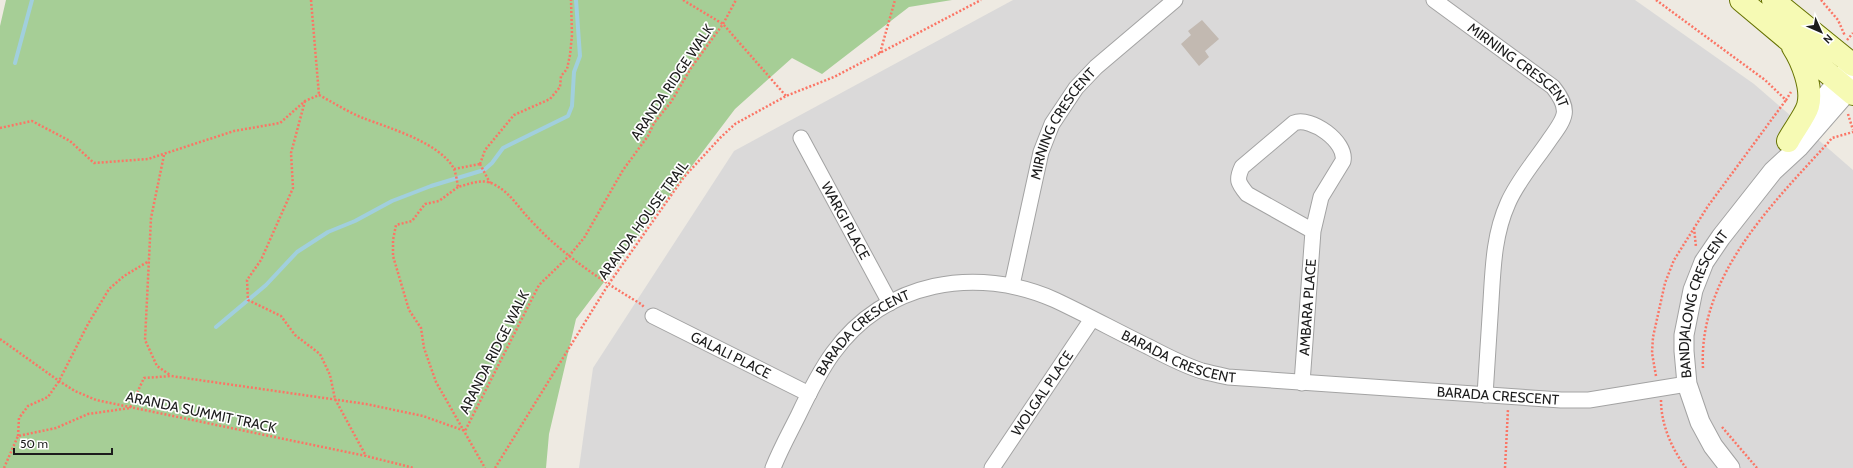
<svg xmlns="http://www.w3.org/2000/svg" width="1853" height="468" viewBox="0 0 1853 468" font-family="Cabin,sans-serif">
<rect width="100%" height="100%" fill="#eeeae2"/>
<path fill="#dad9d9" d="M1013 0H1635L1754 84 1853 170V468H579L593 368 734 151Z"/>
<path fill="#a6ce96" d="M6 0H952L909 7 822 74 792 58 735 109 576 319 549 434 546 468H0V26Z"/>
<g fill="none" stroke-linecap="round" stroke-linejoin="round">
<path stroke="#a1cfdd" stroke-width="4" d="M15 63 32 0
M216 327 266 285 297 252 328 232 355 221 392 201 431 186 484 170 492 163 503 148 568 116 572 106 574 72 580 56 576 0"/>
</g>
<path fill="#c2b9b1" d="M1202 20 1219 39 1205 51 1209 57 1199 66 1181 44 1191 35 1188 31Z"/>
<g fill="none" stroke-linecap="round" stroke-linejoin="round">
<defs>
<g id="minor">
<path id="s1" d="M1434 0 1553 87C1571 110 1566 117 1550 139 1536 160 1518 180 1508 203 1494 234 1493 267 1491 301 1489 332 1487 364 1485 395"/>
<path id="s2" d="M801 138 890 303"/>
<path id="s3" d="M1012 285 1041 152 1052 124 1076 88 1096 67 1175 0"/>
<path id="s4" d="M653 316 809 394"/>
<path id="s5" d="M1302 383 1313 231 1247 194C1238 183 1236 180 1242 167L1294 123C1311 116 1347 142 1343 161L1321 197 1313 231"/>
<path id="s6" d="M773 468C780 450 789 434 798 416 808 395 819 372 833 353 885 281 976 265 1055 300 1087 315 1118 332 1149 347 1166 356 1183 365 1202 371 1210 373 1219 375 1228 377L1561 400H1589L1687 384"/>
<path id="s7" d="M992 468 1092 319"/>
</g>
<g id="tertiary">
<path d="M1803 123 1848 70"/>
<path id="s8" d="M1730 468 1713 446 1700 422 1687 384 1684 351V335L1693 290 1704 262 1721 237 1773 171 1799 147 1853 85"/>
</g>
<path id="secondary" d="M1741 0 1853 94
M1773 0 1853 65
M1788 141C1793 131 1805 116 1808 106 1813 88 1802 61 1793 47"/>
</defs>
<use href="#minor" stroke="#a3a3a3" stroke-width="17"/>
<use href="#tertiary" stroke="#a3a3a3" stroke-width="21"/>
<use href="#secondary" stroke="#677303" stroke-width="24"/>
<path stroke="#fb7565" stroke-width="2.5" stroke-dasharray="2 2" stroke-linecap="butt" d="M311 0 319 95
M683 0 723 24 786 96
M1656 0 1765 80 1786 100 1791 92
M1821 0 1838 20 1845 36
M1847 40 1853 33
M880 53 895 0
M305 101 291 153 293 188 261 260 247 280 248 300 281 316 295 335 320 354 330 375 335 399 366 456
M1848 114 1853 130
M0 128 32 121 70 141 94 163 148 159 234 131 280 123 305 101 319 95C334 103 348 112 363 118 389 128 441 143 454 169 456 174 457 181 458 187 469 184 481 179 491 183 507 190 514 201 525 214 531 221 539 229 546 236 575 263 607 284 641 304L645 308
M164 155 151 218 145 340 157 366 170 375
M480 164 485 150 514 115 550 99 560 87 561 76 567 69 570 55 572 35 571 0
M480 164 490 183
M454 169 480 164
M458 187 439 201 425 204 412 221 396 225 393 240V256L409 310 421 328 424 348 436 382 485 468
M1694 228 1696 247
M0 339 59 381 75 391 96 400 366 456 414 468
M1703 368C1698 278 1770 206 1827 144L1832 138 1853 132
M1656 376 1652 353 1653 337 1665 283 1674 260 1708 206 1786 100
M1661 400C1661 425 1672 449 1686 468
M1722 427 1757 468
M18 436 19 418 28 406 48 397 59 381 88 324 109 289 124 276 149 261
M4 468 18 436 56 428 88 414 130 408 144 378 171 376 366 404 423 416 465 431 539 285 569 256 584 238 623 170 648 136 654 123 671 102 691 68 723 24 736 0
M495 468 608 285 684 177 720 138 735 124 786 96 834 77 981 0
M1505 468 1508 409"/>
<use href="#minor" stroke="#fff" stroke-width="15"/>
<use href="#tertiary" stroke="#fff" stroke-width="19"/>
<use href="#secondary" stroke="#f6fab4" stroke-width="22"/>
</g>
<g text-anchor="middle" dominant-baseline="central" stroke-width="3.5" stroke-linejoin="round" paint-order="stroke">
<g font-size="14" fill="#1c1c1c" stroke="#fff">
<text stroke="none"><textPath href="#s1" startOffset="107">MIRNING CRESCENT</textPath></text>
<text transform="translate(672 82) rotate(-56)">ARANDA RIDGE WALK</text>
<text stroke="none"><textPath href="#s3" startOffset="171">MIRNING CRESCENT</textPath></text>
<text transform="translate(643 220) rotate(-54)">ARANDA HOUSE TRAIL</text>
<text stroke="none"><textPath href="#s2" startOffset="94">WARGI PLACE</textPath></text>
<text stroke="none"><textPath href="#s8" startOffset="179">BANDJALONG CRESCENT</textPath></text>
<text stroke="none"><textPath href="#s5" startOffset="76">AMBARA PLACE</textPath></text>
<text stroke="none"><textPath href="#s6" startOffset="166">BARADA CRESCENT</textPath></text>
<text transform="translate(494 352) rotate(-63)">ARANDA RIDGE WALK</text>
<text stroke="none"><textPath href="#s6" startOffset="514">BARADA CRESCENT</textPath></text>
<text stroke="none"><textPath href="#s4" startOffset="87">GALALI PLACE</textPath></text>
<text stroke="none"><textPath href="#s7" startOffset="90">WOLGAL PLACE</textPath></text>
<text stroke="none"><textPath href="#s6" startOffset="838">BARADA CRESCENT</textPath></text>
<text transform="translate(201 412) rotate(12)">ARANDA SUMMIT TRACK</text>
</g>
</g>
<g transform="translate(1821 32) rotate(135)" stroke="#ffffff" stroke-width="3" paint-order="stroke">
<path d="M0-3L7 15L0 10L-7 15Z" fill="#1c1c1c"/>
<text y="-6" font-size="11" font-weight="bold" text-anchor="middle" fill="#1c1c1c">N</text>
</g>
<path d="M14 448v6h98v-6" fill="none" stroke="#1c1c1c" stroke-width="2"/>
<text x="20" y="448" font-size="12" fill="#1c1c1c" stroke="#ffffff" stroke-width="3" paint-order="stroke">50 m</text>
</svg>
